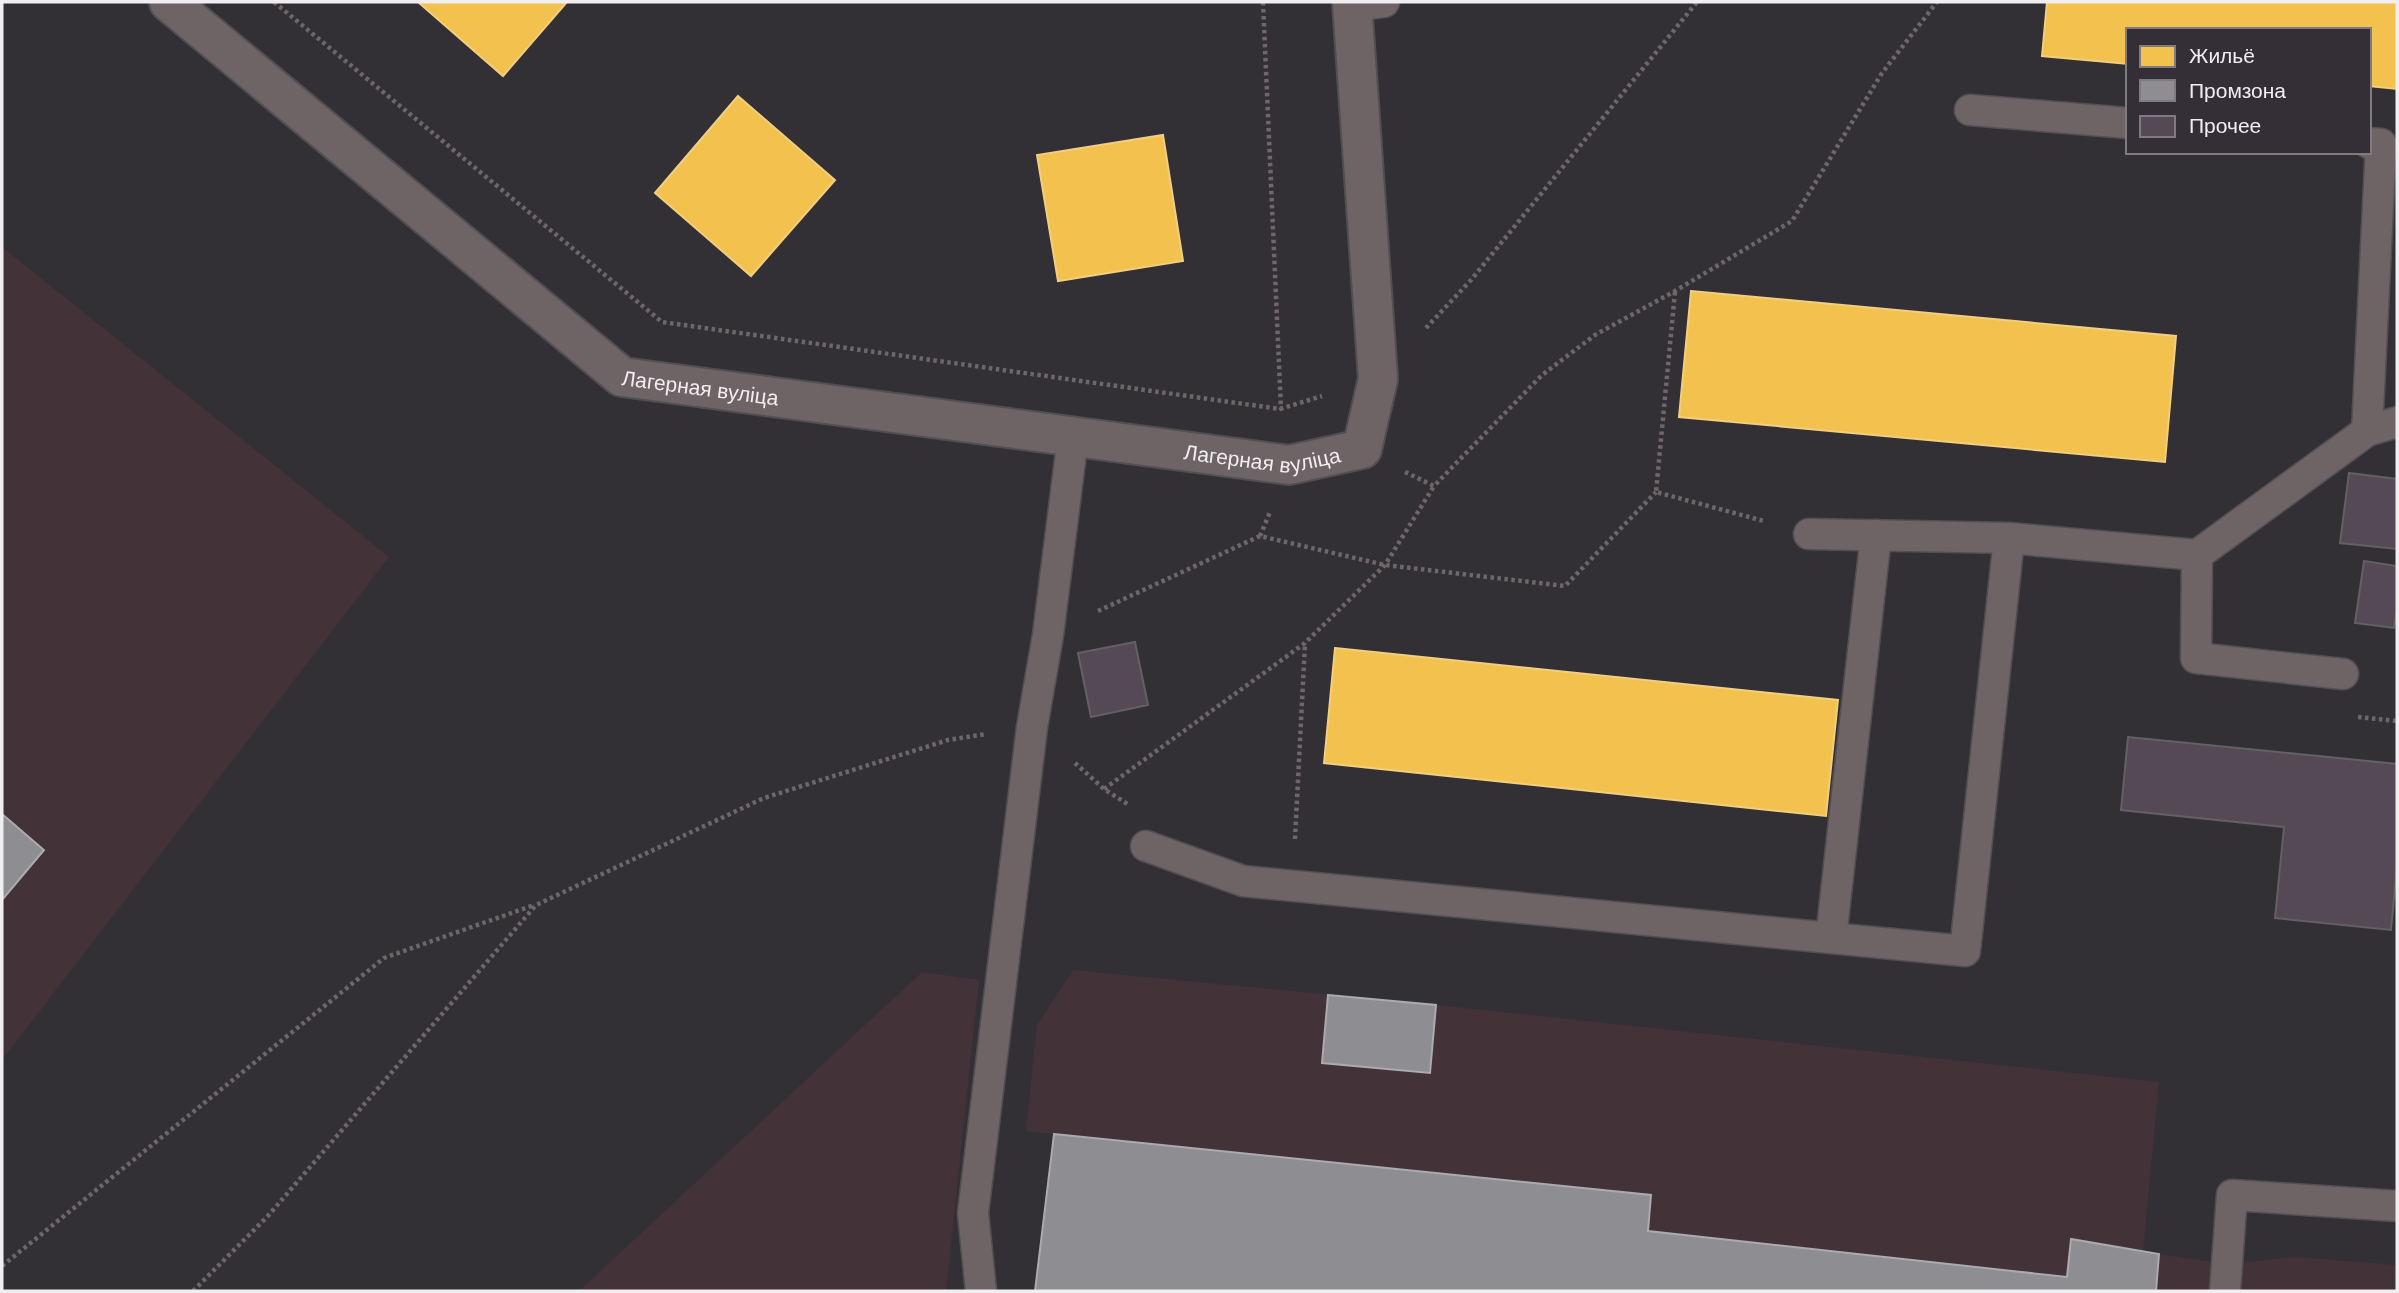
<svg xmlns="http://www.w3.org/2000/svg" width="2399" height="1293" viewBox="0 0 2399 1293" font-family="Arial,sans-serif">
<rect width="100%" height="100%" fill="#333035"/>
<path fill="#433238" d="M2 247 389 557 2 1060Z
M1073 970 1436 1005 2159 1082 2143 1252 2229 1264 2295 1257 2397 1265V1291H1035L1054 1134 1026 1131 1037 1025Z
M922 972 979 980 946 1291H579Z"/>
<path fill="#f2c14e" stroke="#f2ce7f" stroke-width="2" d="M418 2H567L503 76Z
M2047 2H2397V89L2369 86V30H2128V64L2042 56Z
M738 96 835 180 751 276 655 193Z
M1163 135 1183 261 1058 281 1037 155Z
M1691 291 2176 336 2165 462 1679 417Z
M1335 648 1838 700 1826 816 1324 763Z"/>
<path fill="#8d8d92" stroke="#abaaaf" stroke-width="2" d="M2 814 44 850 2 900Z
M1328 995 1436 1005 1430 1073 1322 1063Z
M1054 1134 1651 1195 1648 1231 2067 1277 2071 1239 2159 1254 2156 1291H1035Z"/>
<path fill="#554955" stroke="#636064" stroke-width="2" d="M2349 473 2397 479V549L2340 543Z
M2364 561 2397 566V610L2394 628 2355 623Z
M1135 642 1148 705 1091 717 1078 653Z
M2128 737 2397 764V867L2391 930 2275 918 2284 827 2121 810Z"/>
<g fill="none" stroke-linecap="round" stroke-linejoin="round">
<defs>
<path id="lane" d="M1352 6 1384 2
M1970 110 2128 123
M2367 431 2381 144 2369 143
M1809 534 2009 538 2197 555 2367 431 2397 422
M2197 555 2196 658 2343 674
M1146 846 1243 881 1965 951 2009 538
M1831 938 1876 535
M981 1291 973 1213 1032 727 1048 635 1073 437
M2225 1291 2232 1195 2397 1206"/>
<g id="street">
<path id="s1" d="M169 2 622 377 1289 465 1362 449 1378 379 1352 2"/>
</g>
</defs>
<use href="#lane" stroke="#514f52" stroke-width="33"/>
<use href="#street" stroke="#514f52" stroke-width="42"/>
<path stroke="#6e6668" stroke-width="4.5" stroke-dasharray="3.5 3.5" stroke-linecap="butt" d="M274 2 662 322 1280 409 1322 396
M1263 2 1281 410
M1675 292 1656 492 1764 521
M1426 328 1471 280 1697 2
M1405 472 1434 486 1542 375 1595 335 1675 291 1792 221 1882 73 1937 2
M1260 536 1270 512
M1098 611 1260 536 1385 565 1565 586 1656 492
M2358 717 2397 721
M1075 763 1104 789 1129 805
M1104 789 1305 643 1385 565 1434 486
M1295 839 1305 643
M2 1266 384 958 534 905
M193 1291 267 1217 536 905 764 798 948 740 986 734"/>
<use href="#lane" stroke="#6e6465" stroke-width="30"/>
<use href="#street" stroke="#6e6465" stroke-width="38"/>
</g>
<g text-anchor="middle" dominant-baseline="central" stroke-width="7" stroke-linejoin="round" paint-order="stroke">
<g font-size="21" fill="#f1eef2" stroke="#342f36">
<text stroke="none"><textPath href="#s1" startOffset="667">Лагерная вуліца</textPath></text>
<text stroke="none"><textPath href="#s1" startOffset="1234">Лагерная вуліца</textPath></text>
</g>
</g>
<rect width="2399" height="1293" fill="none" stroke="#f1eef2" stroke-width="7"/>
<rect x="2126" y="28" width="245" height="126" fill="#342f36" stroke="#807b81" stroke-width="2"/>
<rect x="2140" y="46" width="35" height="21" fill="#f2c14e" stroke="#807b81" stroke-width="2"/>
<text x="2189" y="63" font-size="21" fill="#f1eef2">Жильё</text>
<rect x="2140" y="80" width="35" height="21" fill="#8d8d92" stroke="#807b81" stroke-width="2"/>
<text x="2189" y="98" font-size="21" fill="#f1eef2">Промзона</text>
<rect x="2140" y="116" width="35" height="21" fill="#554955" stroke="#807b81" stroke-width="2"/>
<text x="2189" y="133" font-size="21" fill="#f1eef2">Прочее</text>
</svg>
